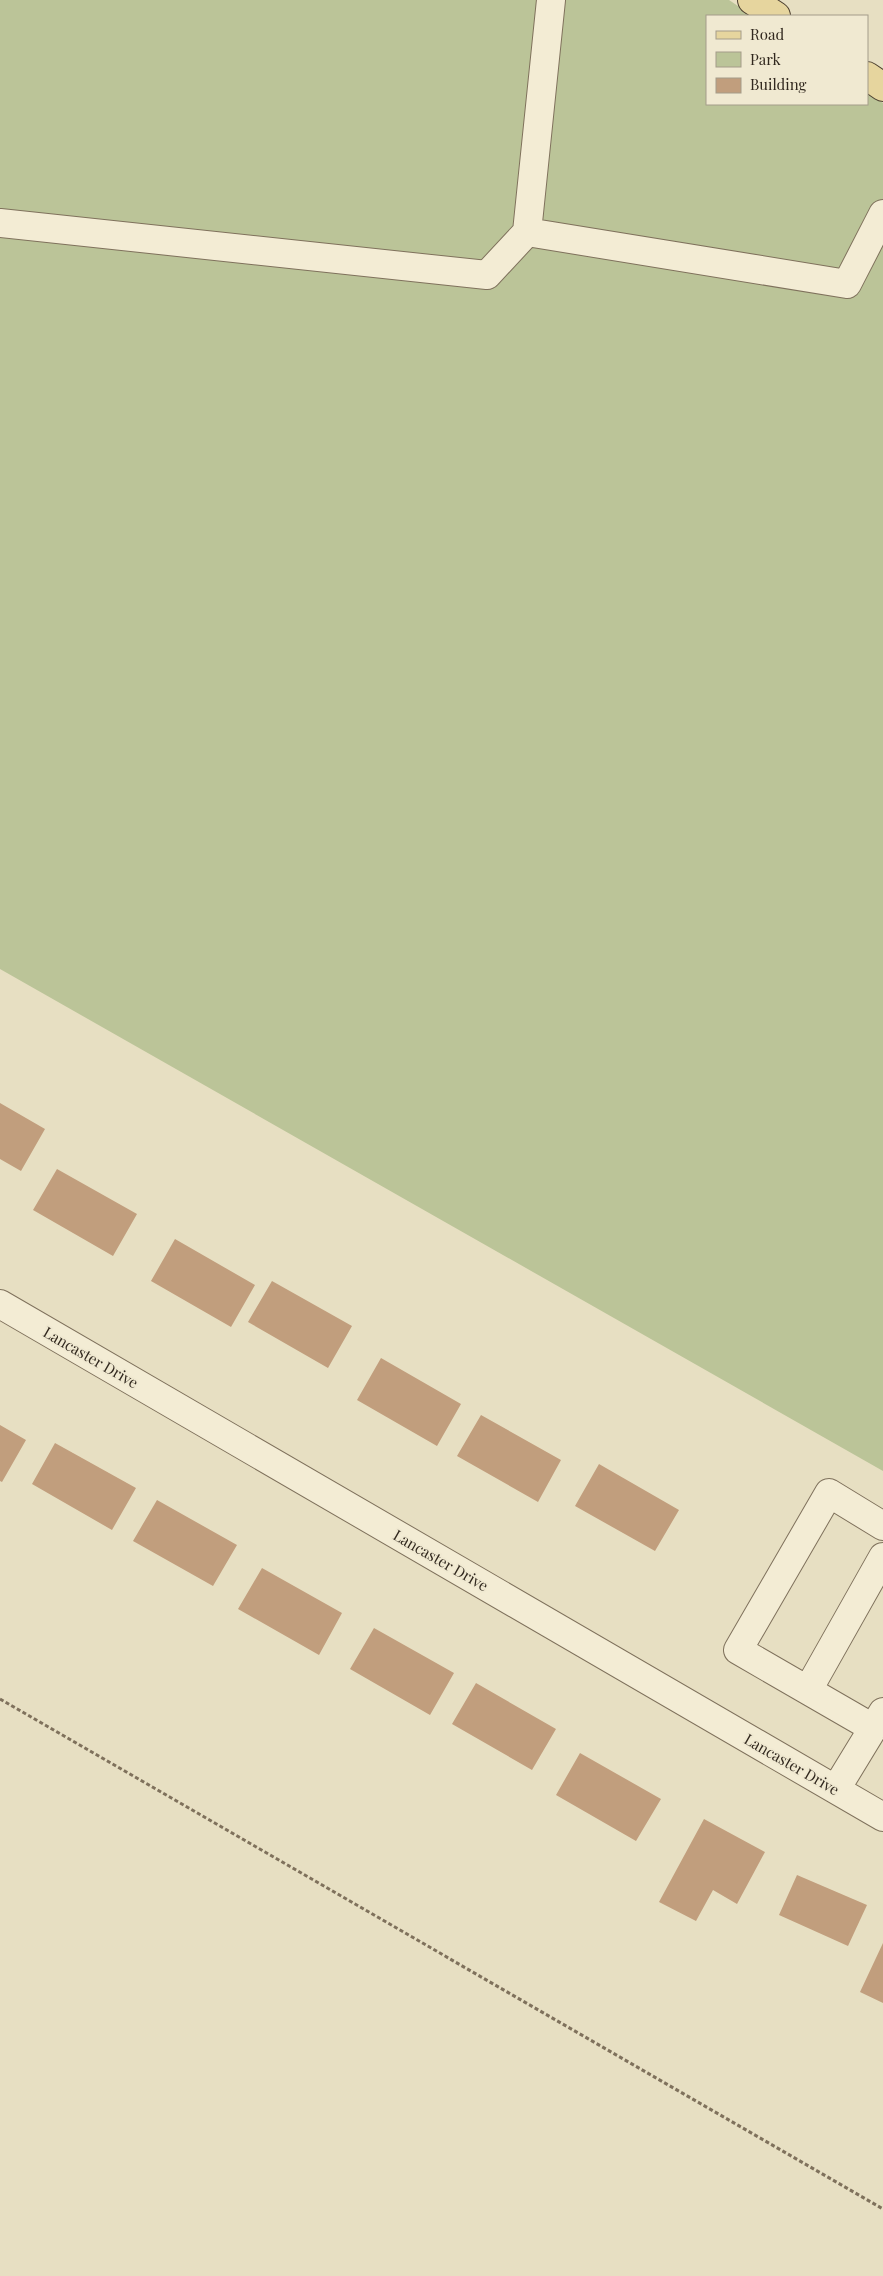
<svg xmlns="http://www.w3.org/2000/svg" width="883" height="2276" viewBox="0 0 883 2276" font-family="'Playfair Display',serif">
<rect width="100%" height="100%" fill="#e7dfc2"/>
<path fill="#bbc498" d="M0 0H729L753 16H707V104H867V92L883 103V1471L0 969Z"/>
<path fill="#c19e7d" d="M0 1103 45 1129 21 1171 0 1159Z
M57 1169 137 1214 113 1256 33 1210Z
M175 1239 255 1285 231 1327 151 1281Z
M272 1281 352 1326 328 1368 248 1322Z
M381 1358 461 1404 437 1446 357 1400Z
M481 1415 561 1460 538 1502 457 1456Z
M0 1425 26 1440 2 1482 0 1481Z
M55 1443 136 1488 112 1530 32 1484Z
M599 1464 679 1510 655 1551 575 1506Z
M157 1500 237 1545 213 1586 133 1541Z
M262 1568 342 1613 319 1655 238 1609Z
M374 1628 454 1673 430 1715 350 1669Z
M476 1683 556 1729 532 1770 452 1724Z
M580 1753 661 1799 636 1841 556 1795Z
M704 1819 765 1852 737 1904 713 1890 696 1921 659 1902Z
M797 1875 867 1905 848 1946 779 1915Z
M883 1943V2003L860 1992Z"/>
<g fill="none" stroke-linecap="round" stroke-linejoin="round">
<defs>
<path id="minor" d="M0 223 487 275 527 232 551 0
M527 232 847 284 883 214
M0 1304 883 1817
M808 1690 883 1557
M873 1728 738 1650 829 1493 883 1526
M836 1789 883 1712"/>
<path id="major" d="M752 0 776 16
M867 76 883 87"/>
</defs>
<use href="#minor" stroke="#7f715c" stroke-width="30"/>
<use href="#major" stroke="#4d4030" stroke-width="30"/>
<path stroke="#7f715c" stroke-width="3" stroke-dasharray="4 2.5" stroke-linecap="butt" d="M0 1699 883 2209"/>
<use href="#minor" stroke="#f3ecd4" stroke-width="28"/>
<use href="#major" stroke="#e6d59e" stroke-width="28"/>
</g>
<g text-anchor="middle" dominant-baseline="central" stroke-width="4" stroke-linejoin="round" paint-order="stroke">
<g font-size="15" fill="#31281e" stroke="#f0e9d1">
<text transform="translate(91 1357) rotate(30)">Lancaster Drive</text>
<text transform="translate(441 1560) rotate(30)">Lancaster Drive</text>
<text transform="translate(792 1764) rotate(30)">Lancaster Drive</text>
</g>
</g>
<rect x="706" y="15" width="162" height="90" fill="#f0e9d1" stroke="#a49c89"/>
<rect x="716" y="31" width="25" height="8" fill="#e6d59e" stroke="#a49c89"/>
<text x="750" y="40" font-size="15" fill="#31281e">Road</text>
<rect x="716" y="52" width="25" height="15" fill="#bbc498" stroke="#a49c89"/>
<text x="750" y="65" font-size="15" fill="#31281e">Park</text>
<rect x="716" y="78" width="25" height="15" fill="#c19e7d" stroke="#a49c89"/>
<text x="750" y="90" font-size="15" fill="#31281e">Building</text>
</svg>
